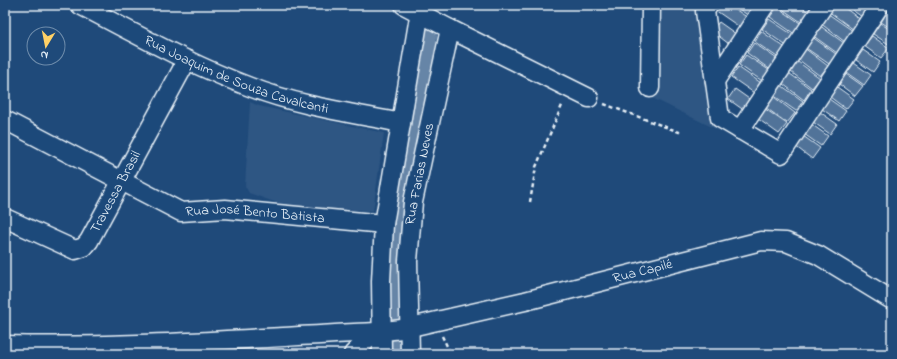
<svg xmlns="http://www.w3.org/2000/svg" width="897" height="359" viewBox="0 0 897 359" font-family="'Indie Flower',sans-serif">
<rect width="100%" height="100%" fill="#1f4a7a"/>
<filter id="ink" filterUnits="userSpaceOnUse"><feTurbulence type="fractalNoise" baseFrequency=".025" numOctaves="2"/><feDisplacementMap in="SourceGraphic" scale="8" xChannelSelector="R" yChannelSelector="G"/><feConvolveMatrix kernelMatrix="1 2 1 2 8 2 1 2 1" color-interpolation-filters="sRGB"/></filter>
<g filter="url(#ink)">
<path fill="#2e5683" d="M646 5H699L718 130 642 93Z
M250 102 259 106 384 133 373 211 314 208 303 212 249 193 245 186Z"/>
<g fill="none" stroke-linecap="round" stroke-linejoin="round">
<path stroke="#6685a7" stroke-width="16" d="M393 354 395 217 427 51 429 36"/>
</g>
<path fill="#517399" stroke="#e8f1f8" d="M718 5H729L748 18 741 28 715 10Z
M733 5H755L749 16Z
M779 5H799L811 14 804 24 778 6Z
M833 5H841L861 20 854 30 828 11Z
M845 5H866L869 7 862 17Z
M777 7 803 25 796 35 770 17Z
M888 11 892 14V29L881 22Z
M827 13 853 31 845 42 820 23Z
M769 19 796 37 788 47 762 29Z
M719 22 736 34 729 44 712 31Z
M880 23 892 31V43L890 45 873 34Z
M819 25 844 43 837 53 812 35Z
M761 31 787 49 780 59 755 42Z
M811 36 836 54 829 64 803 46Z
M872 36 889 48 881 58 864 46Z
M754 43 780 61 772 71 747 53Z
M803 47 828 66 820 76 795 57Z
M863 50 880 62 873 72 856 60Z
M746 55 772 72 765 83 739 65Z
M794 59 820 78 812 88 787 69Z
M854 63 871 75 864 85 847 73Z
M738 67 764 85 757 95 731 77Z
M786 71 811 89 804 100 779 81Z
M846 74 863 86 855 96 839 84Z
M778 83 803 101 796 111 770 93Z
M837 87 854 99 846 109 830 97Z
M735 89 752 101 745 111 728 99Z
M770 94 795 113 787 123 762 105Z
M829 99 846 111 839 121 822 109Z
M761 106 787 124 779 134 754 116Z
M820 112 837 124 830 134 813 122Z
M811 124 828 136 821 146 804 134Z
M803 136 820 148 812 159 795 146Z"/>
<g fill="none" stroke-linecap="round" stroke-linejoin="round">
<defs>
<g id="minor">
<path id="s1" d="M80 5C136 34 191 65 250 87 299 106 351 113 401 123"/>
<path d="M404 5 450 29 413 202 408 261 410 354"/>
<path d="M709 5 705 11 720 118 781 154 880 5"/>
<path d="M450 29 589 98"/>
<path d="M715 81 765 5"/>
<path d="M650 88 651 5"/>
<path id="s2" d="M5 120 181 212 225 209 384 224"/>
<path d="M740 130 824 5"/>
<path id="s3" d="M5 218 75 250 84 247 89 241 187 60"/>
<path id="s4" d="M5 345C128 348 252 338 375 332L402 329 525 301 761 241 786 242 818 255 892 300"/>
<path d="M353 354 375 332"/>
<path d="M382 354 381 281 384 224 421 5"/>
</g>
</defs>
<use href="#minor" stroke="#e8f1f8" stroke-width="21"/>
<path stroke="#e8f1f8" stroke-width="2.5" stroke-dasharray="4 3" stroke-linecap="butt" d="M604 104 682 133
M530 202 536 167 563 103
M442 336 451 354"/>
<use href="#minor" stroke="#1f4a7a" stroke-width="18"/>
</g>
</g>
<g text-anchor="middle" dominant-baseline="central" stroke-width="3" stroke-linejoin="round" paint-order="stroke">
<g font-size="14" fill="#e8f1f8" stroke="#1f4a7a">
<text stroke="none"><textPath href="#s1" startOffset="172">Rua Joaquim de Souza Cavalcanti</textPath></text>
<text transform="translate(420 174) rotate(-79)">Rua Farias Neves</text>
<text stroke="none"><textPath href="#s3" startOffset="150">Travessa Brasil</textPath></text>
<text stroke="none"><textPath href="#s2" startOffset="273">Rua José Bento Batista</textPath></text>
<text stroke="none"><textPath href="#s4" startOffset="645">Rua Capilé</textPath></text>
</g>
</g>
<rect width="897" height="359" fill="none" stroke="#1f4a7a" stroke-width="20"/>
<rect x="10" y="10" width="877" height="339" fill="none" stroke="#e8f1f8" stroke-width="1.5" filter="url(#ink)"/>
<g transform="translate(46 46) rotate(190)"><circle r="19" fill="#1f4a7a" stroke="#6f8dac"/>
<path d="M0-3L7 15L0 10L-7 15Z" fill="#ffd166"/>
<text y="-6" font-size="11" font-weight="bold" text-anchor="middle" fill="#e8f1f8">N</text>
</g>
</svg>
